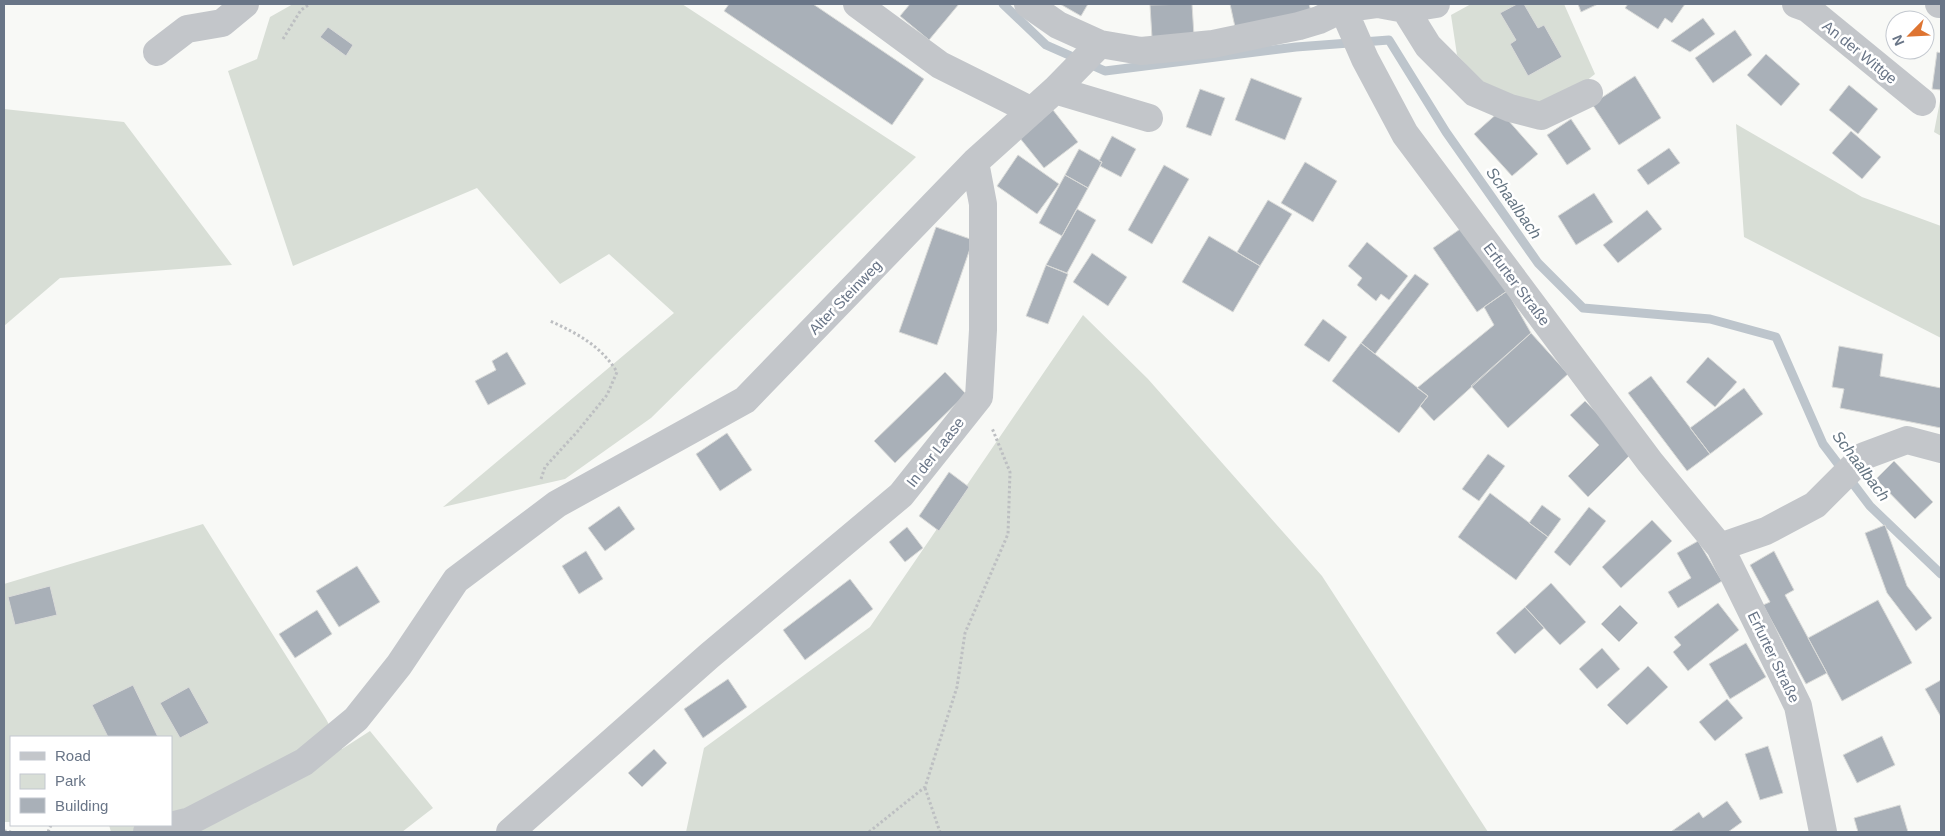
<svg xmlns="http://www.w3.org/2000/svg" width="1945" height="836" viewBox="0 0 1945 836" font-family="Helvetica,sans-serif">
<rect width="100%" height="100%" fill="#f8f9f6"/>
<path fill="#d8ded6" d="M293 4H682L916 157 651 418 565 479 443 507 674 313 609 254 560 284 477 188 293 266 228 71 257 59 270 17Z
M1471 4H1564L1595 74 1566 97 1533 105 1487 87 1457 55 1451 15Z
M1941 96V136L1934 132Z
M4 109 124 122 232 265 60 278 4 326Z
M1736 124 1862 197 1941 226V338L1744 237Z
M1083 315 1148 379 1322 576 1488 832H686L704 748 870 627Z
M203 524 326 719 342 749 370 731 433 808 402 832H111L109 825H171V737H11V822H4V584Z"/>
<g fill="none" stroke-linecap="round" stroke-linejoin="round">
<path stroke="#bdc5cc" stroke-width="9" d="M1003 4 1046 45 1105 71 1296 47 1389 40 1446 132 1538 263 1583 308 1710 319 1776 337 1823 444 1870 506 1941 574"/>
</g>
<path fill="#a9b0b8" stroke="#dadbd9" d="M729 4H813L924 79 892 125 724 11Z
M910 4H959L929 40 900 16Z
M1060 4H1088L1081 16Z
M1192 4 1194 36 1152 38 1150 5Z
M1230 4H1309L1311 11 1235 27Z
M1517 4H1524L1538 28 1544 25 1562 57 1528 76 1510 44 1516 40 1500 13Z
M1578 4H1598L1581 12Z
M1628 4H1685L1672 23 1665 18 1658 29 1625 8Z
M1703 18 1715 34 1690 52 1671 41Z
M328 27 353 45 346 56 320 37Z
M1735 30 1752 55 1713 83 1695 58Z
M1937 52 1941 53V90L1932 89Z
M1766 54 1800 84 1781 106 1747 75Z
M1635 76 1661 118 1619 145 1592 104Z
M1251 78 1302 98 1285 140 1235 120Z
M1849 85 1878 109 1858 134 1829 110Z
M1200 89 1225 98 1211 136 1186 127Z
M1053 110 1078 142 1044 168 1019 137Z
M1500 111 1538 154 1512 176 1474 134Z
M1571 119 1591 149 1567 165 1547 135Z
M1851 131 1881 157 1862 179 1832 153Z
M1112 136 1136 149 1121 177 1100 166 1102 162 1099 161Z
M1669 148 1680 163 1648 185 1637 170Z
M1079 149 1102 162 1088 188 1065 175Z
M1018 155 1059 184 1037 214 997 186Z
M1305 162 1337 181 1313 222 1281 203Z
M1164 165 1189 179 1152 244 1128 230Z
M1065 175 1088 188 1062 236 1039 223Z
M1594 193 1613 222 1576 245 1558 216Z
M1268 200 1292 214 1260 266 1237 252Z
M1077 209 1096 220 1067 273 1046 265Z
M1647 210 1662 229 1618 263 1603 245Z
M936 227 973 240 937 345 899 332Z
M1463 227 1507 291 1477 312 1433 248Z
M1209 236 1260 266 1233 312 1182 282Z
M1367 242 1408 276 1389 300 1381 294 1376 301 1357 285 1362 278 1348 266Z
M1092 253 1127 277 1108 306 1073 282Z
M1046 265 1068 274 1048 324 1026 316Z
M1415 274 1429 284 1375 354 1361 343Z
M1507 291 1531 333 1434 421 1420 406 1428 396 1417 388 1494 325 1484 307Z
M1323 319 1347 337 1329 362 1304 345Z
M1531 333 1568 374 1508 428 1471 386Z
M1361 343 1428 396 1399 433 1332 381Z
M1839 346 1883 354 1880 376 1941 388V428L1840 408 1844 389 1832 387Z
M507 352 526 384 488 405 475 381 496 370 492 361Z
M1708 357 1737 382 1715 407 1686 382Z
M945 372 966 394 895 463 874 441Z
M1651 376 1710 454 1687 471 1628 393Z
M1744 388 1763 414 1710 454 1690 428Z
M1585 401 1634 451 1588 497 1568 476 1599 445 1570 415Z
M727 433 752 470 720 491 696 454Z
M1488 454 1505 466 1479 501 1462 489Z
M1894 461 1933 502 1915 519 1876 479Z
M949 472 969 487 939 531 919 516Z
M1490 493 1548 537 1516 580 1458 537Z
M1542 505 1561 519 1548 537 1529 523Z
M619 506 635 529 605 551 588 528Z
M1589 507 1606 521 1570 566 1554 552Z
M1652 520 1672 541 1621 588 1602 567Z
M1885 525 1907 586 1932 618 1916 631 1887 593 1865 533Z
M907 527 923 548 905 562 889 542Z
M1698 541 1722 581 1678 608 1668 592 1691 578 1677 553Z
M586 551 603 579 579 594 562 566Z
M1774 551 1794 590 1785 595 1827 673 1806 684 1763 605 1770 602 1750 565Z
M357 566 380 602 339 627 316 591Z
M850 579 873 609 805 660 783 630Z
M1551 583 1586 622 1560 645 1525 607Z
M50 586 57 615 15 625 8 597Z
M1878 600 1912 663 1842 701 1808 638Z
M1718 603 1739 630 1688 671 1673 652 1681 645 1674 637Z
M1620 605 1638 623 1619 642 1601 624Z
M1525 607 1544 628 1515 654 1496 633Z
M317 610 332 634 295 658 279 634Z
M1746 643 1766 677 1730 699 1709 664Z
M1602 648 1620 669 1597 689 1579 669Z
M1648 666 1668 687 1627 725 1607 705Z
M728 679 747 707 703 738 684 709Z
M1941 680V717L1925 689Z
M133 685 158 737H108L92 705Z
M189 687 209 723 180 738 160 703Z
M1727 699 1743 718 1715 741 1699 722Z
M1882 736 1895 765 1857 783 1843 755Z
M1768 746 1783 793 1760 800 1745 754Z
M654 749 667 763 642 787 628 773Z
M1727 801 1742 822 1728 832 1672 831 1699 812 1703 818Z
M1900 805 1908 832H1858L1854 818Z"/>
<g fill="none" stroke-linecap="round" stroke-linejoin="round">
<path stroke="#bdbfc2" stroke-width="3" stroke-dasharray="2.5 2.5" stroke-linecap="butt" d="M283 39 301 10 310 4
M541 479 545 467 577 432 607 395 617 372C601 346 577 333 550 321
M925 788 940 832
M4 831 11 832
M48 832 51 825
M869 832 925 787 957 687 965 633 1008 534 1010 472 992 428"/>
<path stroke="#c3c6ca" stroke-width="28" d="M857 4 940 65 1032 111
M1028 4 1058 25 1100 44 1141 51 1213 44 1299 26 1319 20 1342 9 1378 4 1405 9 1436 4
M1341 4 1365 59 1405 134 1650 462 1720 547 1798 706 1823 832
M1796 4 1807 8 1922 102
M1939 4H1941
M1405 9 1428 46 1475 93 1510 108 1541 116 1589 93
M157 52 187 29 222 23 245 4
M1055 90 1149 118
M1720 547 1766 531 1815 505 1864 456 1907 440 1941 449
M147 832 190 821 304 762 356 719 399 665 456 580 557 504 745 400 975 162 1055 90 1100 44
M510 832 709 656 901 495 979 397 983 330V204L975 162"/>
</g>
<g text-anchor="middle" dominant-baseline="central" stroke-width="5" stroke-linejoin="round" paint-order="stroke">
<g font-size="15" fill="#697587" stroke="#fff">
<text transform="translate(1860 52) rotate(39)">An der Wittge</text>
<text transform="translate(1517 284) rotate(53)">Erfurter Straße</text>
<text transform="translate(845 297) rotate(-46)">Alter Steinweg</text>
<text transform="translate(935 452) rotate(-52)">In der Laase</text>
<text transform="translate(1774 657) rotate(64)">Erfurter Straße</text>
</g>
<g font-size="16" font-style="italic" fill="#657582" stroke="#fff">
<text transform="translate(1514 203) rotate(55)">Schaalbach</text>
<text transform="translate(1861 466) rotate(53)">Schaalbach</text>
</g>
</g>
<rect width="1945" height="836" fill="none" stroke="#697587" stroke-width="10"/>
<rect x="10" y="736" width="162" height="90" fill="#ffffff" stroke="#c3c8cf"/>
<rect x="20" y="752" width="25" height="8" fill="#c3c6ca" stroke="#c3c8cf"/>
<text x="55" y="761" font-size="15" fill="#697587">Road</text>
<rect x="20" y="774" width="25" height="15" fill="#d8ded6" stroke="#c3c8cf"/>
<text x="55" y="786" font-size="15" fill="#697587">Park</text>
<rect x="20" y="798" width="25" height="15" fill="#a9b0b8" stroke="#c3c8cf"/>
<text x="55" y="811" font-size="15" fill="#697587">Building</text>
<g transform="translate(1910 35) rotate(246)"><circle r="24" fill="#ffffff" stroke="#c3c8cf"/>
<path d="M0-4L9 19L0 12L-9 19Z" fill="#de7431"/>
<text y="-8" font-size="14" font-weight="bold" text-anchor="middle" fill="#697587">N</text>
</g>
</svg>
